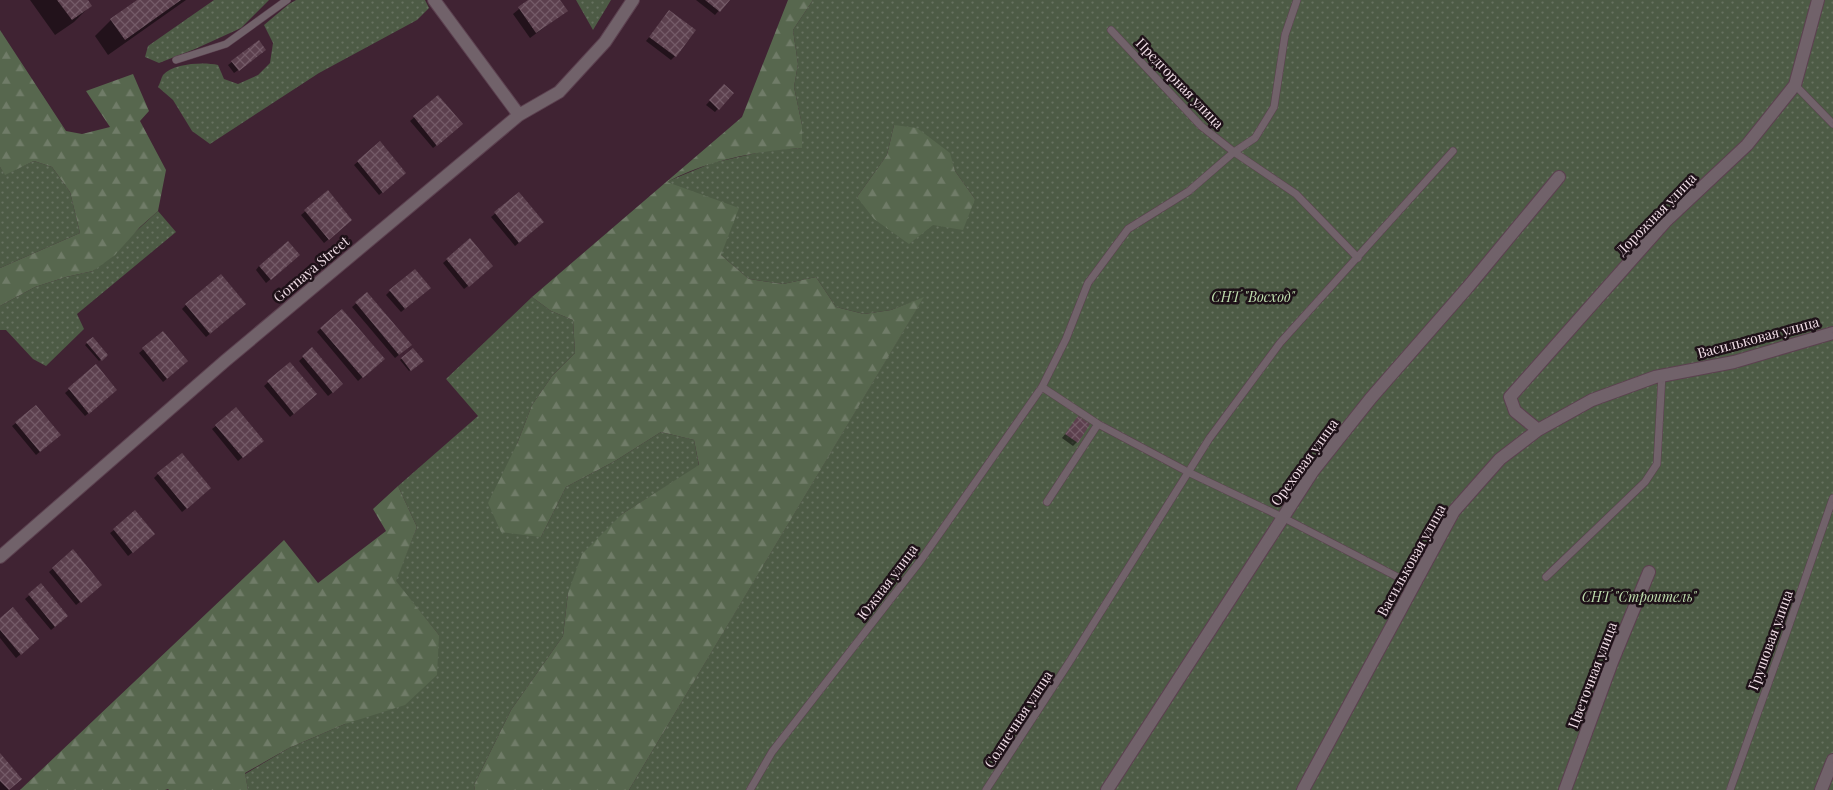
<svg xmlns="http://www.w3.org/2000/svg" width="1833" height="790" viewBox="0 0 1833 790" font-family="'Playfair Display',serif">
<defs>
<pattern id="green-dots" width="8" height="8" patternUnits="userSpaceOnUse" patternTransform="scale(1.25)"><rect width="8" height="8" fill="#4d5b45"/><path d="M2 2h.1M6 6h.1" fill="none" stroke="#677260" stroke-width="1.8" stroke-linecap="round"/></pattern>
<pattern id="forest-firs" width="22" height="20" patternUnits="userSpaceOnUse" patternTransform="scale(1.25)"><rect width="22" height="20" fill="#57674e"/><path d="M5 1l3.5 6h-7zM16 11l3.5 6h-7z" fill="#707c68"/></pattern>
<pattern id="building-cross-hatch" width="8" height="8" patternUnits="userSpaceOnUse" patternTransform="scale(1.25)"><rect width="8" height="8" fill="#5c404e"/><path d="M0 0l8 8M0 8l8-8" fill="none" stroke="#745b68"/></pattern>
</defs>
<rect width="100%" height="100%" fill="#402333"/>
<path fill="url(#green-dots)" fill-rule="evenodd" d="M214 0H269L241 28 195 49 159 63 145 57 148 46Z
M296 0H425L429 8 417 20 319 73 210 144 192 131 173 100 158 87C160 84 161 78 163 75 174 63 204 62 218 65L224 79 238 84 258 75 270 63 273 43 264 25 289 4Z
M576 0H611L593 30Z
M813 0H1833V790H629L923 298 891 310 864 314 836 307 816 277 783 284 749 279 721 255 666 182 712 163 769 150 802 148V125L794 87 798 64 793 30ZM894 125 949 153 955 171 975 199 933 225 857 197 887 155Z
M34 161 52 167 70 192 80 233 0 268V167L5 174Z
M158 211 176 232 77 314 84 329 46 366 33 359 6 330H0V306L35 287 66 277 93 271Z
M532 297 551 311 573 320 575 353 552 376 532 405 517 444 541 537 566 487 615 461 661 432 694 440 699 466 622 514 568 593 563 636 511 710 474 785 475 790H248L245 774 289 748 345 724 439 635 395 581 417 527 398 486 478 416 446 379Z"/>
<path fill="url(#forest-firs)" d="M788 0H813L793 30 798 64 794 87 802 125V148C756 151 708 160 667 182L739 208 721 255 749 279 783 284 816 277 836 307 864 314 891 310 924 297 629 790H475L474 785 511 710 563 636 568 593 582 554 622 514 699 465 694 440 661 432 615 461 566 487 541 537 501 532 488 503 517 444 532 405 552 376 575 353 573 320 551 311 532 297 742 117Z
M0 30 66 131 82 134 110 127 86 91 133 74 149 111 140 121 166 170 158 211 140 227 115 255 93 271 66 277 35 287 0 306V268L80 233 70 192 52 167 34 161 5 175 0 167Z
M894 125 917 128 950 153 955 171 975 199 963 230 933 225 909 244 874 219 857 197 887 155Z
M398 486 417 527 396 581 439 635 437 675 405 705 345 724 289 748 245 773 248 790H169L168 789 165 790H20L284 540 318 583 386 531 373 509Z"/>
<path fill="#0007" d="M30 0H86L90 6 74 22 55 35Z
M139 0H186L108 55 95 36 111 20Z
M530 0H559L566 11 530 38 513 14Z
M696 0H728L715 15Z
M666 16 675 56 671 60 646 41Z
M261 54 234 73 228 65 232 62Z
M724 86 732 93 715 112 706 105Z
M438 97 457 128 433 148 410 121Z
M380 143 401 177 379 195 354 165Z
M328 192 347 224 324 243 301 215Z
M519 194 539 226 515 246 491 217Z
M470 240 488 270 464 289 443 263Z
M294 259 266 283 256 270 259 266Z
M390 291 425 292 401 312 386 295Z
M367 294 406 349 395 358 352 307Z
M186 305 241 308 206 337 182 309Z
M321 328 379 362 358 381 317 332Z
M163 333 183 365 163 382 139 353Z
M92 339 106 355 99 361 85 345Z
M312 349 338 388 328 396 299 361Z
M412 349 422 361 409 371 400 360Z
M290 363 312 398 290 417 264 386Z
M96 366 112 394 85 416 65 393Z
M1078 418 1077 442 1073 446 1062 438Z
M16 423 55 439 36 455 12 426Z
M216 426 259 444 238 461 212 429Z
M158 474 206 492 182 512 154 478Z
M114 530 150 538 128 556 110 533Z
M73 551 97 588 76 605 49 572Z
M41 585 63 620 51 630 25 599Z
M0 619 34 643 16 658 0 638Z
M0 755 14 785 8 790H0Z"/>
<path fill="url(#building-cross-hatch)" d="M57 0H88L92 6 72 20Z
M137 0H181L125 40 110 19Z
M528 0H560L568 11 536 33 518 7Z
M705 0H730L720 12Z
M669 10 696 30 676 57 649 37Z
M259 40 266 50 239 71 231 61Z
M724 84 734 93 719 110 709 100Z
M438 95 463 124 437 146 413 116Z
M380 141 406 173 383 193 357 161Z
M328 190 352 220 329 240 304 210Z
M519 192 544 222 519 243 494 212Z
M470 238 493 266 469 287 446 259Z
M288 241 300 255 271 280 259 266Z
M415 269 431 288 405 309 389 290Z
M221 274 246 304 210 334 185 304Z
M367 292 412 345 399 355 355 302Z
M342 309 385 359 363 378 320 328Z
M163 331 188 361 167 379 142 348Z
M93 337 108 355 102 361 86 342Z
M312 347 343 384 333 393 302 356Z
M413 348 424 361 411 371 401 358Z
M290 362 317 394 294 414 267 381Z
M96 364 117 390 89 414 68 388Z
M36 405 61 435 40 452 15 422Z
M236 407 264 441 243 458 215 425Z
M1078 416 1090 424 1078 443 1065 434Z
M182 453 211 488 187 509 157 473Z
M135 510 155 534 133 553 113 529Z
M73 549 102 585 81 603 52 568Z
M41 583 68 616 55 627 28 594Z
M13 607 39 639 21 655 0 630V618Z
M0 753 22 779 9 790 0 781Z"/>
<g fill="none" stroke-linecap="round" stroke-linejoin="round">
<defs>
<path id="service" d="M1111 30 1201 126 1234 152 1296 194 1358 258
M176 60 226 44 287 0
M1795 85 1833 124
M1042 387 1098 424 1047 502
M1098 424 1188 472 1282 517 1413 585
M1546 577 1645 482 1657 464 1662 375
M750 790 772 752 921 560 1042 387 1066 339 1088 283 1128 229 1189 191 1234 152 1255 138 1274 107 1285 35 1297 0
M986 790 1070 661 1209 439 1280 343 1453 151
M1730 790 1786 634 1833 498"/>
<path id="minor" d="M434 0 519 115
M1538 430 1515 411 1510 397 1665 222 1747 145 1795 85 1818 0
M0 557 225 361 519 115 559 92 605 42 633 0
M1107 790 1313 471 1371 398 1468 287 1559 177
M1303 790 1454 511 1500 459 1538 430 1592 400 1655 377 1734 362 1833 333
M1565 790 1612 662 1649 572
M1821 790 1833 760"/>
</defs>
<use href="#service" stroke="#5c4150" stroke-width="8"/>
<use href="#minor" stroke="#5c4150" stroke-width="14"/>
<use href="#service" stroke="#71626a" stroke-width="7"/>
<use href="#minor" stroke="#71626a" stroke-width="12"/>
</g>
<g text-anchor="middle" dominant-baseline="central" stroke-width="5" stroke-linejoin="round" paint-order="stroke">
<g font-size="14" fill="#f1dee7" stroke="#1e1118">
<text transform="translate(1180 83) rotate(46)">Предгорная улица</text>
<text transform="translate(1656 214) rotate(-46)">Дорожная улица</text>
<text transform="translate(311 269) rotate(-40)">Gornaya Street</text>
<text transform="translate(1758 337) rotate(-15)">Васильковая улица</text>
<text transform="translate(1304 462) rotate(-54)">Ореховая улица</text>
<text transform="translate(1411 560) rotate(-61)">Васильковая улица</text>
<text transform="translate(887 582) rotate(-53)">Южная улица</text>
<text transform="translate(1770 640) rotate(-70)">Грушовая улица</text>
<text transform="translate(1592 675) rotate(-69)">Цветочная улица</text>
<text transform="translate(1018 719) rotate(-57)">Солнечная улица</text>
</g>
<g font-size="14" font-style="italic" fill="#bfdfae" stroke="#1e1118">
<text x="1253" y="296">СНТ "Восход"</text>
<text x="1639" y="596">СНТ "Строитель"</text>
</g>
</g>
</svg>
